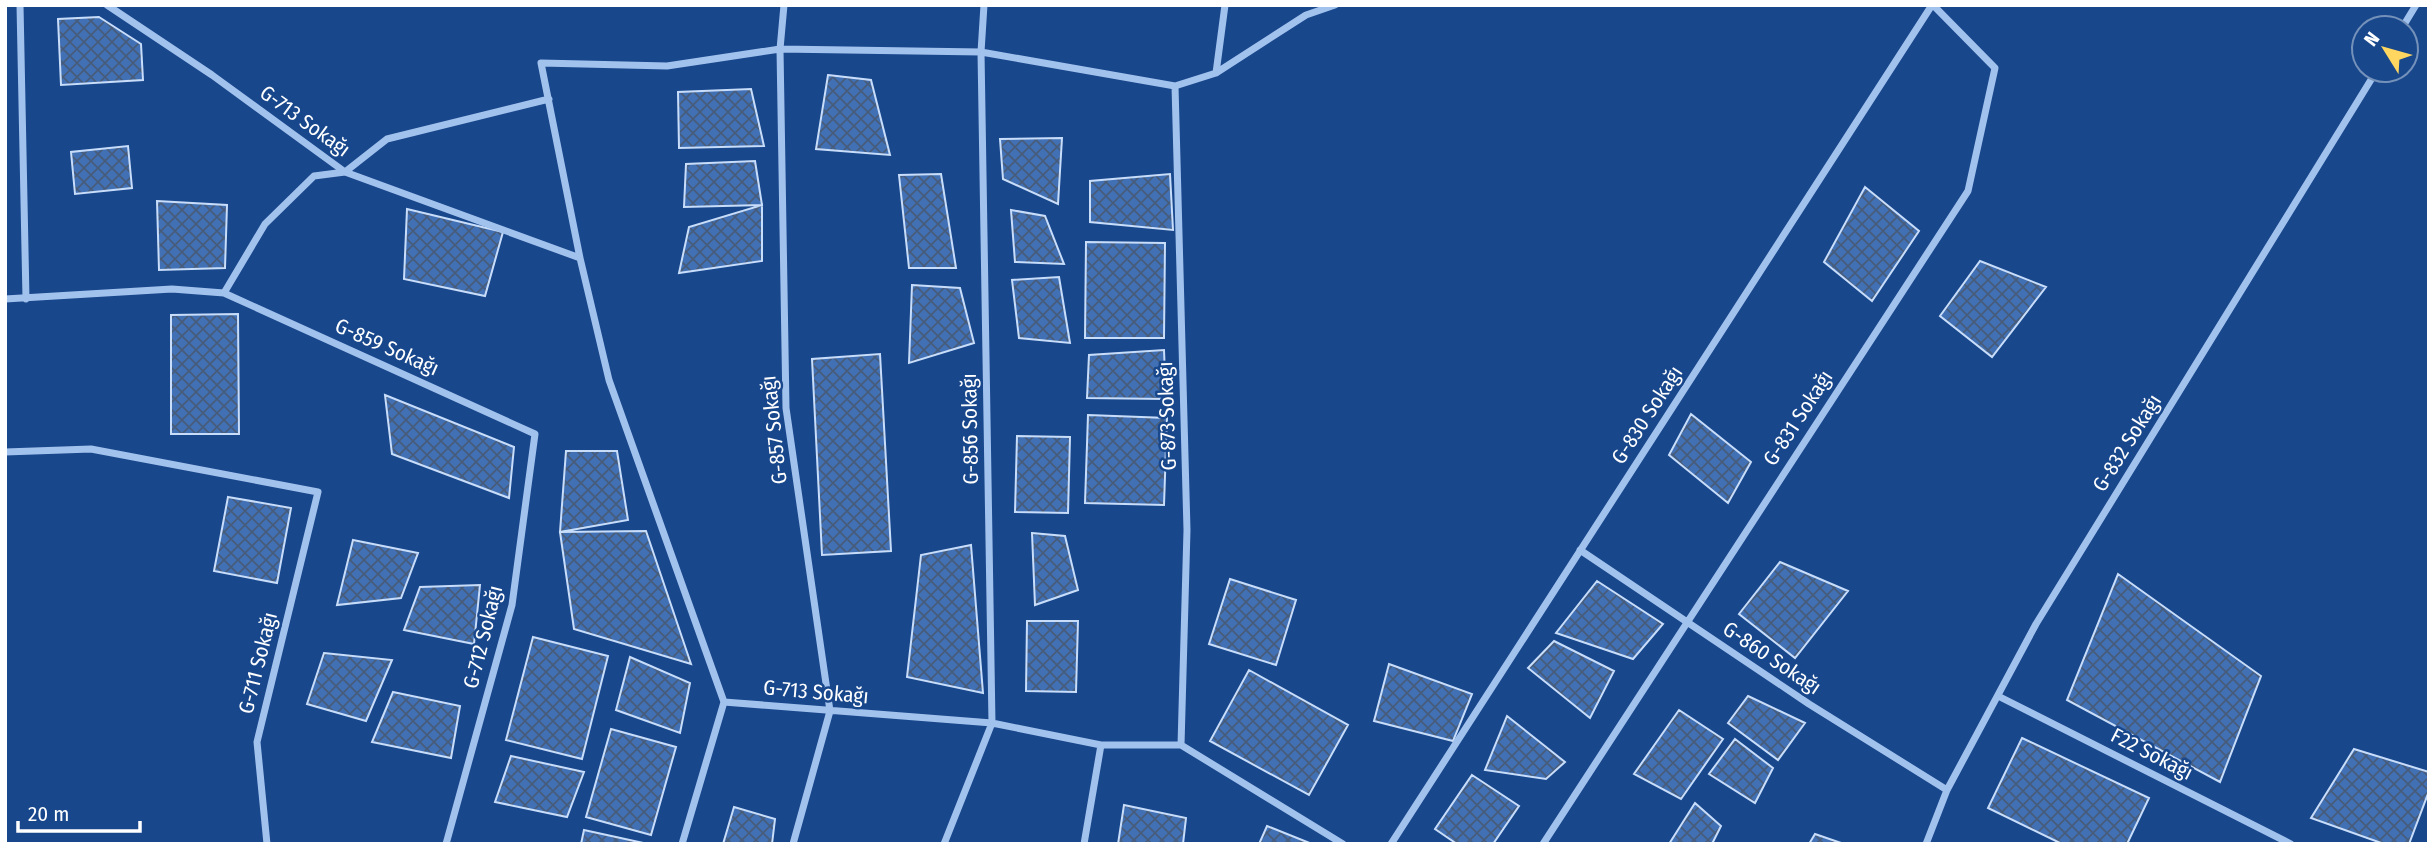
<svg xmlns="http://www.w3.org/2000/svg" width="2434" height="849" viewBox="0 0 2434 849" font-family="'Fira Sans Condensed',sans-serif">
<defs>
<pattern id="building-cross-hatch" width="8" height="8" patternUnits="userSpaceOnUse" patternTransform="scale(1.75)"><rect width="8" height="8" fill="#4170b4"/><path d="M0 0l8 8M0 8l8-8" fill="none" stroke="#475c7b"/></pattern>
</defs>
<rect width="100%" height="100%" fill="#18478c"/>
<path fill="url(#building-cross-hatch)" stroke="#c8ddfa" stroke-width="2" d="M99 17 141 44 143 80 61 85 58 19Z
M828 75 871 80 890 155 816 149Z
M751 89 764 146 679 148 678 92Z
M1062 138 1058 204 1003 179 1000 139Z
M128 146 132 188 75 194 71 152Z
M755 161 762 205 684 207 686 164Z
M941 174 956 268H909L899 175Z
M1170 174 1173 230 1090 222V181Z
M1865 187 1919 231 1872 301 1824 262Z
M157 201 227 205 225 268 159 270Z
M762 205V261L679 273 689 227Z
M407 209 503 232 485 296 404 279Z
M1011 210 1045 216 1064 264 1015 262Z
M1086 242 1165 243 1164 338H1085Z
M1980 261 2046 287 1992 357 1940 316Z
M1059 277 1070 343 1019 338 1012 280Z
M912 285 960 288 974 343 909 363Z
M238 314 239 434H171V315Z
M1164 350 1166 399 1087 398 1089 355Z
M880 354 891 551 822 555 812 359Z
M385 395 514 447 509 498 392 454Z
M1691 414 1751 462 1728 503 1669 455Z
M1088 415 1167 418 1164 505 1085 503Z
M1017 436 1070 437 1068 513 1015 512Z
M566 451H617L628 520 560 532Z
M228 497 291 508 277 583 214 571Z
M646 531 691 664 574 629 560 532Z
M1032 533 1065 536 1078 590 1035 605Z
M353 540 418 553 401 598 337 605Z
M971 545 983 693 907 677 921 555Z
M1780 562 1848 591 1795 658 1739 614Z
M2118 574 2261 676 2220 782 2067 700Z
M1230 579 1296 600 1276 665 1209 644Z
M1597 581 1663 624 1633 659 1556 633Z
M480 585 474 644 404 630 420 587Z
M1027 621H1078L1076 692 1026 691Z
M533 637 608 656 582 759 506 740Z
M1554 641 1614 671 1590 718 1528 668Z
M324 653 392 660 366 721 307 704Z
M630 657 690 683 680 733 616 710Z
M1389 664 1472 694 1453 741 1374 721Z
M1249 670 1348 725 1309 795 1210 741Z
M393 692 460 706 451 758 372 742Z
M1748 696 1805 723 1778 760 1728 723Z
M1679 710 1723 739 1681 799 1634 774Z
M1507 716 1565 762 1546 779 1485 770Z
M611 729 676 747 651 835 586 817Z
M2022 738 2149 798 2127 844H2062L1988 808Z
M1735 739 1773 768 1755 803 1709 774Z
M2354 749 2429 772V791L2409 844H2384L2311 818Z
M511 756 584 772 567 817 495 802Z
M1472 775 1519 806 1493 844H1457L1435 829Z
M1695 803 1721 826 1712 844H1669Z
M1124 805 1186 818 1183 844H1118Z
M734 807 775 819 772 844H723Z
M1267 826 1312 844H1259Z
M584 830 648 844H581Z
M1815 834 1844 844H1809Z"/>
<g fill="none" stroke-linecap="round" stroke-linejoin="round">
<path stroke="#a2c2ee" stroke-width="7" d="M20 5 26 299
M107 5 212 75 345 172 580 258 609 380 724 702 992 723 1101 745H1181L1343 844
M784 5 780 49 786 408 830 711 793 844
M2402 28 2416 5
M1216 73 1225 5
M1175 86 1187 530 1181 745
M580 258 541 63 667 66 780 49 981 52 1175 86 1216 73 1306 15 1335 5
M224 293 265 224 314 176 345 172 387 139 549 99
M5 299 172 289 224 293 535 434 512 605 446 844
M5 452 91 449 318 492 257 742 267 844
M1580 550 1809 704 1947 790
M1998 696 2291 844
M682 844 724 702
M944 844 992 723 981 52 984 5
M1084 844 1101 745
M1391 844 1932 5
M1543 844 1968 191 1995 68 1933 5
M1926 844 1947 790 2036 624 2377 70"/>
</g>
<g text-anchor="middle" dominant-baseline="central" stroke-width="5" stroke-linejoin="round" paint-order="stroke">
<g font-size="21" fill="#fff" stroke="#18478c">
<text transform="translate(305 121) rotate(36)">G-713 Sokağı</text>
<text transform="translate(387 347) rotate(24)">G-859 Sokağı</text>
<text transform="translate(1647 415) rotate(-57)">G-830 Sokağı</text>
<text transform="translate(1167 416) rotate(-92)">G-873 Sokağı</text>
<text transform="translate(1798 418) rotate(-57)">G-831 Sokağı</text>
<text transform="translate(970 429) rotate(-91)">G-856 Sokağı</text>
<text transform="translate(774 430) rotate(-96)">G-857 Sokağı</text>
<text transform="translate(2127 443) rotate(-58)">G-832 Sokağı</text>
<text transform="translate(483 637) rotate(-76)">G-712 Sokağı</text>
<text transform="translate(1772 658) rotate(34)">G-860 Sokağı</text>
<text transform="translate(258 663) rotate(-76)">G-711 Sokağı</text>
<text transform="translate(816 692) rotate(5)">G-713 Sokağı</text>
<text transform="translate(2152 754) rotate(27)">F22 Sokağı</text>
</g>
</g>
<rect width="2434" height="849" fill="none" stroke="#ffffff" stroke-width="14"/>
<g transform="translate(2385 49) rotate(307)"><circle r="33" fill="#18478c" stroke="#7491ba" stroke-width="2"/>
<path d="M0-5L12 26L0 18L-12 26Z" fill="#ffd660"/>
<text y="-10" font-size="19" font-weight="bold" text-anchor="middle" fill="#ffffff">N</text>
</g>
<path d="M18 821v10h122v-10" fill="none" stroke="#ffffff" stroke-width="3.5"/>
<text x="28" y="821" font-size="21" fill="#ffffff" stroke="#18478c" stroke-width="5" paint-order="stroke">20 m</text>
</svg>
